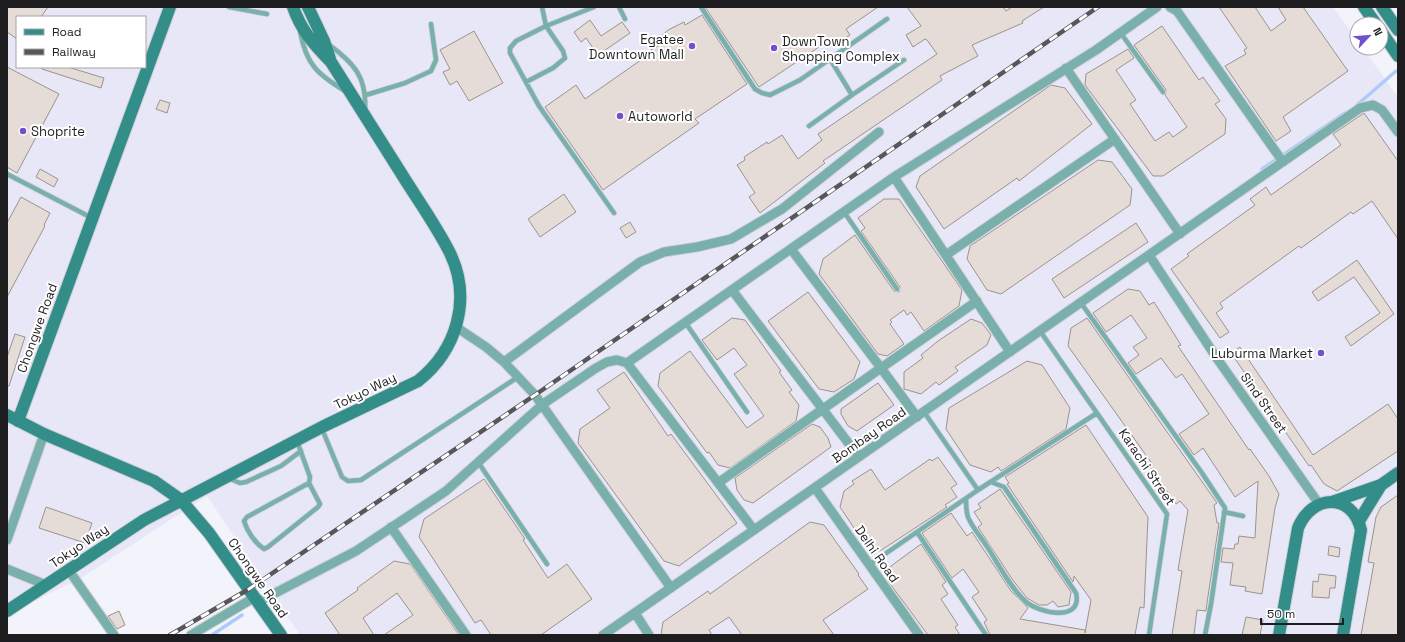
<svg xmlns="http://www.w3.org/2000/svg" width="1405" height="642" viewBox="0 0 1405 642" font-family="'Space Grotesk',sans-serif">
<rect width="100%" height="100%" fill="#f3f3fc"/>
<path fill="#e8e7f7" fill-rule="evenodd" d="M7 7H1333L1357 40V48H1363L1398 97V635H300L207 496 81 578 7 615ZM17 17H145V67H17Z"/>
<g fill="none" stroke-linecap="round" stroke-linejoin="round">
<path stroke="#aecafb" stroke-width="3.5" d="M1357 105 1396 71
M1283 155 1345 113
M1262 169 1277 159
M212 635 242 615"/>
</g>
<path fill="#e5dcd7" stroke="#9b938e" d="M7 7H48L41 17H17V39L7 32Z
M705 7H878L846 29 850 35 832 47 828 41 759 87Z
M907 7H1003L1006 11 1012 7H1044L1022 21 1023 23 972 45 978 56 940 76 942 80 823 161 825 163 760 213 749 197 755 193 737 165 745 160 744 157 767 142 768 144 782 135 798 159 822 140 818 134 937 54 927 40 925 39 913 47 906 35 921 26Z
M1219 7H1255L1271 31 1286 20 1278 7H1303L1348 71 1283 117 1291 131 1276 141 1225 66 1246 54 1244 50 1247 48Z
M702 15 747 84 695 119 699 123 603 190 545 107 576 85 585 99 651 53 649 51 658 46 655 42 668 30 684 22 685 25Z
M590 20 601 36 622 22 630 33 598 55 586 38 581 42 574 32Z
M1162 26 1199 80 1203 77 1220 101 1215 104 1226 119 1225 134 1163 176H1153L1085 85 1086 74 1128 49 1134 58 1116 70 1136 100 1130 104 1155 141 1169 132 1173 137 1187 127 1165 95 1166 90 1134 45Z
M474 31 503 83 469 101 457 81 450 85 443 72 450 69 440 50Z
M7 67 59 94 17 173 7 167Z
M42 67H68L104 78 101 88 42 69Z
M1051 85 1065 88 1092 124 1019 181 1017 178 944 229 916 187 920 176Z
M160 100 170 103 167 113 156 109Z
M1364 113 1398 161V239L1372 201 1353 214 1351 212 1301 248 1299 246 1220 303 1223 308 1216 313 1229 332 1220 338 1171 269 1189 256 1187 254 1255 205 1250 199 1266 187 1271 195 1341 145 1333 134Z
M1098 160 1112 162 1132 189 1130 205 1001 294 987 290 967 259 970 246Z
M40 169 58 179 54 187 36 177Z
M564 194 576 212 540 237 528 219Z
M21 197 50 213 44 225 45 226 7 297V223Z
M884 199H899L962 290 959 306 924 331 911 312 907 315 904 310 890 320 892 322 890 324 904 344 887 356 878 354 819 274 823 259 855 235 894 291 899 292 900 287 861 231 865 228 858 218Z
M630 222 636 232 626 238 620 228Z
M1136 223 1148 242 1064 298 1052 279Z
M1357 260 1394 314 1351 346 1345 337 1380 313 1354 277 1318 301 1312 292Z
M1128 289 1140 291 1149 305 1154 302 1181 345 1178 346 1249 450 1250 449 1269 476 1279 494 1275 508 1262 594 1245 591 1246 587 1230 585 1233 563 1221 562 1223 548 1234 549 1235 544H1238L1239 536 1255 538 1258 481 1235 497 1203 448 1194 455 1179 434 1209 414 1182 374 1176 378 1161 358 1136 374 1128 363 1139 355 1133 347 1147 338 1131 315 1106 332 1093 313Z
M808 292 860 362 854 379 834 392 819 389 768 321Z
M732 318 745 320 781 371 779 372 792 390 789 392 799 405 796 421 730 468 718 465 709 452 707 453 658 386 660 373 690 351 747 428 764 416 734 374 747 365 734 348 717 360 702 340Z
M1087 318 1217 503 1214 505 1217 523H1219L1207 603 1206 611 1197 610 1194 635H1172L1182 571 1178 570 1188 510 1180 501 1176 504 1150 467 1153 465 1068 346 1071 328Z
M971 319 982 323 991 335 987 345 955 367 958 371 939 385 936 382 921 394 904 389V372L923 358 921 355 938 341Z
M15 334 25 337 9 386H7V357Z
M1240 347 1313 455 1388 404 1398 419V451L1337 491 1324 484 1311 465 1309 466 1231 353Z
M1027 361 1042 365 1070 408 1066 429 1001 471 998 467 991 472 970 465 946 429 949 408Z
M624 372 668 436 671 434 737 523 679 566 664 561 578 443 580 429 610 408 597 390Z
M878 383 894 405 857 431 848 426 841 414V409Z
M812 424 820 427 828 438 831 447 753 503 744 500 737 490 735 478Z
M1086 425 1148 517 1144 608 1140 607 1135 635H990L984 622 987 620 972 597 979 592 963 569 952 578 922 533 951 513 967 536 972 532 1011 591 1028 608 1020 619 1085 630V633L1091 600 1074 576 1073 582 1007 484 1009 483 1005 477Z
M938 457 957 484 951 488 957 497 945 505 947 507 880 551 868 549 840 507 844 491 854 484 852 481 871 469 885 490 930 459 932 461Z
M484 479 525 539 523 540 548 578 567 564 592 599 541 635H491L481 620 475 623 419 537 424 519Z
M1000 489 1071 592 1069 605 1058 607 1053 601 1047 605H1039L1027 598 1012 579 978 527 982 524 974 512 981 508 978 504Z
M1398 495V635H1361L1374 563 1368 562 1376 517 1381 507Z
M46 507 92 523 85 543 39 528Z
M810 522 824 525 859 574 858 575 868 589 823 620 834 635H742L729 617 709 630 712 635H661L663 622 708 591 710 594Z
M921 544 946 582 942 585 948 594 941 599 958 625 955 627 960 635H928L888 581 891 566Z
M1329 546 1340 548 1339 557 1328 555Z
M394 561 410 564 459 635H384L413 615 397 593 363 618 374 635H340L325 613 358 590 357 588Z
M1319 574 1336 576 1335 588H1330L1329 598 1312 597 1313 581 1318 582Z
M119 611 125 625 117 629 108 616Z
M1246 617 1263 620 1260 635H1242Z"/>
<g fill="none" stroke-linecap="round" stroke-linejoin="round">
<defs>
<path id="lane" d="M229 7 267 14
M542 7 546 26 516 41 510 48V53L539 106 614 213
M619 7 625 19
M701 7 755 89 762 93 770 95 800 80 887 19
M300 31C306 64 317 74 345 91
M1120 32 1163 92
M328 44C354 63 367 77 365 110
M830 59 852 95 904 60
M526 82 553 68 565 58 563 51 546 26 594 7
M366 95 405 83 431 71 436 60 431 24
M809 126 852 95
M7 174 92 218
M844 212 897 289
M1081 303 1202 473 1225 508 1211 604 1205 635
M685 322 747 412
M1040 331 1167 514 1149 635
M924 412 978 490
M322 429 342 477 348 481 361 480 518 377
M297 441 310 477 309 483 247 517 244 521C247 531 255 543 264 549L268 547 318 507 320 504 309 483
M478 462 547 564
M228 478 240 483 246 482 281 466 301 451
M966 499C966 505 966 511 968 517 972 527 980 536 986 545 998 563 1009 586 1025 601 1038 613 1083 623 1076 593L1004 487 991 482
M1224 512 1243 516
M917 532 986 635
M869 565 978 490 1097 413"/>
<path id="street" d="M1170 7 1177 11 1283 162
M1066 68 1180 234
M894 177 1010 352
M946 255 1115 139
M1149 255 1216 357 1319 504
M732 290 859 457
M456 327 486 347 504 362 535 395 671 588
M504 362 640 262 664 252 697 247 731 239 782 209 879 132
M917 417 881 368 977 301
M718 483 881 368 791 249
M815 488 919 635
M391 527 466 635
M754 530 627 363 894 177 1096 50 1157 7
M7 540 44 434
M7 569 46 585
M68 569 114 635
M258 602 356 551 446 491 543 404 596 368 607 362 617 360 627 363
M635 613 649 635
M191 635 255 597
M603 635 1360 108 1373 105 1382 110 1398 132"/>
<path id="secondary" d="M308 7 324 41 330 59
M1364 7 1376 24
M1382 7 1398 30
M1381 31 1398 56
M7 415 44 434 154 481 181 500 209 533 281 635
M18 421 170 7
M1332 502 1381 485 1398 473
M1359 521 1381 485
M7 611 144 520 322 427 418 381C457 350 472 299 450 253 436 225 417 199 401 173 378 136 354 99 331 62 314 45 301 30 293 7
M1279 635 1298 528C1312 494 1352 492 1361 530L1343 635"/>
</defs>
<use href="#lane" stroke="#d1d1d9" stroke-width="6"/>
<use href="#street" stroke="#d1d1d9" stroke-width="11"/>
<use href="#secondary" stroke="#d1d1d9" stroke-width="14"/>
<use href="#lane" stroke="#7ab0ab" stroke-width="4.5"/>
<use href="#street" stroke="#7ab0ab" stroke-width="9"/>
<use href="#secondary" stroke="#338d88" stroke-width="12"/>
<defs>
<path id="rail" d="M170 635 249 589 535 395 1098 7"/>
</defs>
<use href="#rail" stroke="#56565b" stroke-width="4.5"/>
<use href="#rail" stroke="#fff" stroke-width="3" stroke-dasharray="9" stroke-linecap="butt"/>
</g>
<g fill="#6f52cb" stroke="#fff" stroke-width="1.5">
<circle cx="692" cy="46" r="4"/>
<circle cx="774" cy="48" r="4"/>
<circle cx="620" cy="116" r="4"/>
<circle cx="23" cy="131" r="4"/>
<circle cx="1321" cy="353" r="4"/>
</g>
<g text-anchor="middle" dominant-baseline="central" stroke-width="4" stroke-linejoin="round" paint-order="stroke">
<g font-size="13" fill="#1e1e21" stroke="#fff" text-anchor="start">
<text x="684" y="39" text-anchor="end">Egatee<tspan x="684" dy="15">Downtown Mall</tspan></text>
<text x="782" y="41">DownTown<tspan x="782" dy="15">Shopping Complex</tspan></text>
<text x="628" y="116">Autoworld</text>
<text x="31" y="131">Shoprite</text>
<text x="1313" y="353" text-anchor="end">Luburma Market</text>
</g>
<g font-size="13" fill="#1e1e21" stroke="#fff">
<text transform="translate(37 328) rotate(-70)">Chongwe Road</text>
<text transform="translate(365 391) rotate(-26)">Tokyo Way</text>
<text transform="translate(1264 403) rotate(55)">Sind Street</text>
<text transform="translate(869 435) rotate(-35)">Bombay Road</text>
<text transform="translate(1147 467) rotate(56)">Karachi Street</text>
<text transform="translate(79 546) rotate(-34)">Tokyo Way</text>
<text transform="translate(877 554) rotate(55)">Delhi Road</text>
<text transform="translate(258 578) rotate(55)">Chongwe Road</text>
</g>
</g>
<rect width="1405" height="642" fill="none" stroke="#1e1e21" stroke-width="16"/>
<rect x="16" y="16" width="130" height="52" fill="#ffffff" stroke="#a5a5a6"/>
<rect x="24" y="29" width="20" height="6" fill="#338d88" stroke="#a5a5a6"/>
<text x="52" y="36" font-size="12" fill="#1e1e21">Road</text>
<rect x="24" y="49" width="20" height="6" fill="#56565b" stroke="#a5a5a6"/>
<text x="52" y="56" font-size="12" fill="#1e1e21">Railway</text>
<g transform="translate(1369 36) rotate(64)"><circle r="19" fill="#ffffff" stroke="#a5a5a6"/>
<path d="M0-3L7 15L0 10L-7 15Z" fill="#6f52cb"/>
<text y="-6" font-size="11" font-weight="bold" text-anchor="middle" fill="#1e1e21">N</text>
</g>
<path d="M1261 618v6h82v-6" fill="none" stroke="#1e1e21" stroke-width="2"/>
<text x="1267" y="618" font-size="12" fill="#1e1e21" stroke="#ffffff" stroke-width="3" paint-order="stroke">50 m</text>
</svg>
